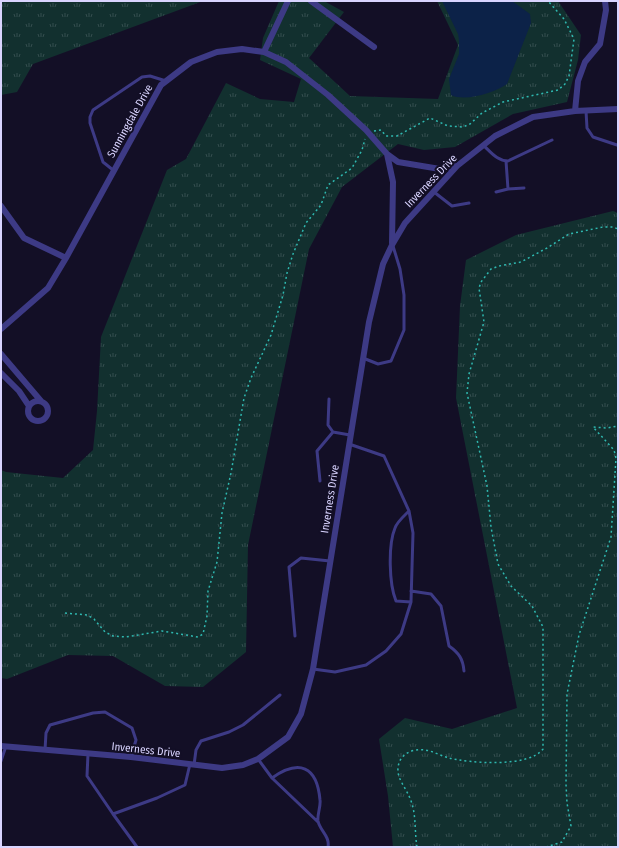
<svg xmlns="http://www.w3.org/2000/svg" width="619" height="848" viewBox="0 0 619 848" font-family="'Fira Sans Condensed',sans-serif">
<defs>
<pattern id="grass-tufts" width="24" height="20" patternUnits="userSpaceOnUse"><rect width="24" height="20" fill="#12302f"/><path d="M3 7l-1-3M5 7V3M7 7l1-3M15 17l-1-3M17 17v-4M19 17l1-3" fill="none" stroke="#344d4e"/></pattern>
</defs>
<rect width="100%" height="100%" fill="#130f26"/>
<path fill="url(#grass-tufts)" d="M1 1H203L33 64 17 92 1 95Z
M279 1H324L344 12 309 58 350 96 438 99 458 45 437 1H558L581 35 578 60 567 102 513 114 455 147 424 150 398 144 342 187 309 249 248 545 246 652 203 687 165 686 113 656 68 655 7 679 1 678V470L6 472 63 478 93 450 97 411 101 337 167 170 186 159 226 83 260 99 294 102 301 79 260 60 263 38Z
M613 211 618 213V847H393L388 796 379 739 405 718 452 729 517 708 456 398 460 306 466 260 516 235Z"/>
<path fill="#0c2248" d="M442 1H512L530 14 531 23 507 84C494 93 465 102 451 95L449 79 459 54V40L458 34Z"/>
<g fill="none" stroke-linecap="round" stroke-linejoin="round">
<path stroke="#2fb8b0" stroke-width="1.5" stroke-dasharray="2 3" stroke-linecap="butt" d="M374 131 381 130 386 136H397L430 118 448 126 463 127 470 124 482 113 503 102 558 90 565 84 569 76 574 39 564 19 548 1
M65 613 87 615 94 619 105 632 113 636 126 637 162 631 198 637 203 634 207 616 208 591 217 562 222 513 231 473 244 398 251 378 271 335 283 295 287 273 293 254 306 223 321 205 328 185 352 168 362 150 365 139
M417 847C414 829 417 813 409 796 405 787 397 778 398 768 399 754 413 748 425 750 433 751 441 756 449 758 469 763 529 768 543 749V627L532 606 511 586 498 564 491 527 487 486 467 393 469 374 484 322 479 288 481 282 491 269 499 266 521 262 547 248 569 234 603 227H613L618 229
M546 847 562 842 571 826 567 803 566 784 567 694 579 635 611 537 616 458 614 450 593 427 607 428 618 426"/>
<path stroke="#3d3a85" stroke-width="3" d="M586 111 587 128 593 137 617 145
M483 145C491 152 497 161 508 161L552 140
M506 161 508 189
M113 170 103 162 90 123V117L93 110 142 77 150 76 166 81
M434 192 452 206 469 203
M496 192 508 189 524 188
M363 358 378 364 391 361 404 330V295L400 269 393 246
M329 399 328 425 333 432
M320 481 317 451 333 432 350 435
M409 511C404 516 397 522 395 528 388 545 389 584 396 601L411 602
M411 591 431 594 441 606 449 646C459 653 463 659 464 671
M295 636 289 567 301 558 330 561
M313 669 335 672 366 665 386 651 401 634 411 602 413 533 409 511 384 456 349 444
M45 750 46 733 50 725 93 713 105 712 132 728 136 740 131 757
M88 754 87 776 113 814
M258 759 272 778C299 759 317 766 320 800 321 806 317 815 318 821 320 831 330 836 328 847
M1 761 6 746
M194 765 196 750 201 741 229 732 243 725 280 695
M272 778 318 822
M137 847 113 814 157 798 185 785 190 764"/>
<path stroke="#3d3a85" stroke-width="6" d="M311 1 374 47
M264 52 288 1
M575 111 578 81 585 62 600 44 606 10 605 1
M387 154 398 162 440 169 457 166
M1 206 24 238 66 258
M1 329 48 288 66 258 161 85 191 62 217 52 242 49 264 52 286 62 328 95 366 130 387 154 393 182 392 243
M1 354 41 401
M1 373 19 391 29 406
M28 411a10 10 0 1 1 20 0a10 10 0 1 1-20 0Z
M1 746 131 757 222 768 243 765 258 759 288 737 301 714 313 669 369 322 383 264 392 245 405 223 457 166 495 136 533 117 575 111 618 109"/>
</g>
<g text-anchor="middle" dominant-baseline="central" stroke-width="4" stroke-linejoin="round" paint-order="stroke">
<g font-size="11" fill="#d9d4ff" stroke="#130f26">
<text transform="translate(130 121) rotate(-61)">Sunningdale Drive</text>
<text transform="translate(431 181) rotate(-46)">Inverness Drive</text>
<text transform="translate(330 499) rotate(-81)">Inverness Drive</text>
<text transform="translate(146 750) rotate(6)">Inverness Drive</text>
</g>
</g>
<rect width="619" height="848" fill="none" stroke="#d9d4ff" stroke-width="4"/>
</svg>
